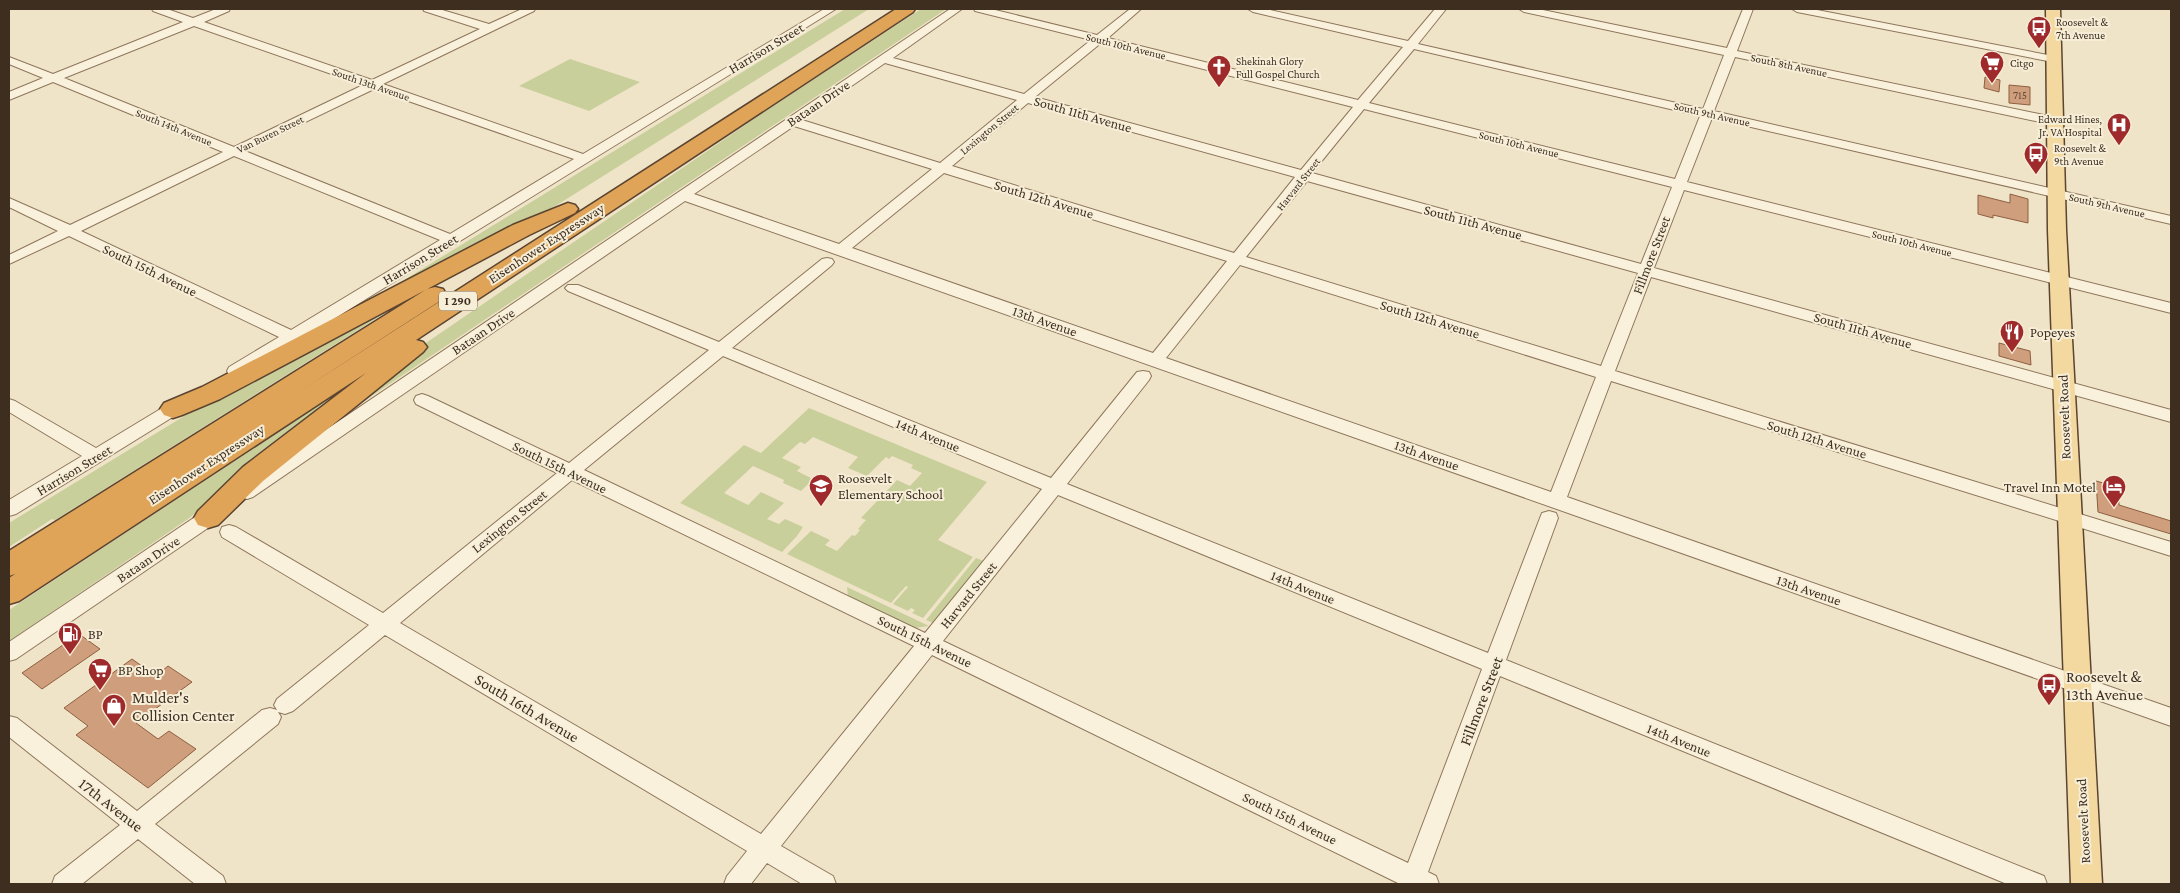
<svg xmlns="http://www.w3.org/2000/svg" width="2180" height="893" viewBox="0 0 2180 893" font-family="'Crimson Pro',serif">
<rect width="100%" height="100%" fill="#f0e4c8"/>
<path fill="#c9cf9b" d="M845 9H869L557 205 496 239 344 317Z
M921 9H946L302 443 420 347 779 102Z
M570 59 640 82 589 111 519 86Z
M412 296 55 520 52 519 9 547V523L217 396Z
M387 360 188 519 9 641V610Z
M809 408 987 482 938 540 973 557 923 618 912 613 915 610 911 608 908 611 893 604 908 587 906 586 891 603 787 554 811 531 830 540 825 545 837 551 852 535 855 536 860 530 858 529 866 520 861 518 897 480 910 486 922 473 911 468 913 465 892 456 889 459 886 457 867 476 848 468 858 457 813 437 805 444 800 442 782 458 801 467 797 471 813 479 801 491 783 483 784 480 753 466 724 493 748 505 761 492 784 503 767 519 779 524 785 519 803 527 797 536 782 552 680 503 744 445 761 453Z
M976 558 984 561 933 623 926 620Z
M847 587 929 626 915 628 848 597Z"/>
<path fill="#cf9f7d" stroke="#8d5f41" d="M1985 77 2000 80 1999 92 1984 88Z
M2009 85 2030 87V105L2009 103Z
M2010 194 2028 199V223L1993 215V218L1978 214V195L2010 203Z
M1999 343 2030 351 2031 365 1999 356Z
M2096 481 2118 487 2119 505 2171 521V534L2098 512Z
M79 634 100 649 42 689 22 673Z
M132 659 156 676 168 666 192 682 136 723 158 739 169 731 196 749 148 788 76 735 88 726 64 708Z"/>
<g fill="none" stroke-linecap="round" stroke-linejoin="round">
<defs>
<path id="minor" d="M152 9H167L193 18 216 9H230L229 11 204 22 372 80 480 29 424 11 423 9H439L489 24 522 9H535L534 11 383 84 583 154 824 9H836L298 341 235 376 229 375 227 371 229 367 279 337 69 236 9 264V255L58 231 9 207V198L70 225 223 152 53 82 9 100V92L43 78 9 64V57L53 74 183 22 153 11ZM194 26 363 85 234 147 64 78ZM374 89 574 159 450 234 245 151ZM234 156 440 240 291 330 81 231Z
M950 9H962L893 58 1024 94 1091 40 975 11 974 9H991L1097 35 1130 9H1141L1108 38 1358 100 1403 47 1253 12 1248 9H1266L1408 41 1435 9H1446L1418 44 1703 109 1724 55 1524 12 1519 9H1538L1727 48 1743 9H1753L1737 51 2058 118 2060 121 2054 125 1735 57 1714 111 2171 216V224L1712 118 1687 182 2171 303V313L1684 190 1654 268 2171 410V422L1651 277 1615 371 2171 542V556L1611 381 1567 497 2171 708V726L685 201 253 497 247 499 241 497 238 492 241 487ZM1101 43 1353 107 1301 170 1035 97ZM1414 49 1700 116 1675 179 1369 103ZM885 63 1017 100 940 163 802 120ZM1028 103 1295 177 1234 253 952 166ZM1364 109 1672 187 1641 264 1312 173ZM794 126 932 169 839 244 694 194ZM944 173 1227 261 1153 353 852 248ZM1307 181 1638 273 1601 366 1246 257ZM1240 265 1596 377 1551 492 1166 358Z
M1792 9H1812L2053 56 2059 59 2053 62 1797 12Z
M827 258 832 259 834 262 832 265 732 348 1051 478 1137 372 1143 371 1149 372 1151 376 1149 380 1067 484 1488 653 1540 518 1542 513 1549 511 1556 513 1558 518 1506 660 2044 876 2047 884H2007L1500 676 1428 872 1436 876 1439 884H1400L932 655 781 846 833 876 836 884H802L767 863 751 884H724L727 876 747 851 385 635 293 711 285 714 278 712 281 717 278 724 155 824 223 876 226 884H195L138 839 82 884H52L55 876 120 825 9 737V716L17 718 137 811 262 710 270 708 277 710 274 705 277 699 369 625 222 537 220 532 222 527 229 525 236 527 383 613 557 473 416 404 414 400 416 396 422 394 428 396 569 463 709 350 568 291 565 288 568 285H578L719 342 822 259ZM723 356 1042 489 925 633 584 470ZM572 480 914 646 761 834 400 623ZM1058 495 1482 669 1408 863 943 641Z
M183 397 189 399 191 403 189 407 16 514 9 516V500L82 456 9 412V399L15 401 96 448 177 399Z
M217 505 224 507 226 512 224 517 16 659 9 661V642L210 507Z"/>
<path id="major" d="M2046 9H2060L2066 230 2102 884H2071L2048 230Z"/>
<path id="highway" d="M896 9H915L913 12 416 340 423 342 427 347 423 352 263 481 218 525 208 528 198 525 194 518 198 511 243 467 366 373 19 601 9 604V578L15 574 9 576V551L427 289 435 287 443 289 446 294 443 299 294 395Z
M568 203 575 205 578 209 575 213 529 235 220 399 182 415 173 418 164 415 160 409 164 403 202 387 513 225Z"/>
</defs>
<use href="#minor" stroke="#8d765c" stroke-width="2"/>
<use href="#major" stroke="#5b4430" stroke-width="3"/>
<use href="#highway" stroke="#5b4430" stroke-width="3"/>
<use href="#minor" fill="#faf1dc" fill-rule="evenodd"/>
<use href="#major" fill="#f3d9a0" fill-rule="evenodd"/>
<use href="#highway" fill="#e0a458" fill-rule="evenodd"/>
</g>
<defs>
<symbol id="bus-pin" viewBox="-11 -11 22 30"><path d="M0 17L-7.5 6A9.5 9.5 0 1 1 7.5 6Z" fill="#9e2a2b" stroke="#f7eed8"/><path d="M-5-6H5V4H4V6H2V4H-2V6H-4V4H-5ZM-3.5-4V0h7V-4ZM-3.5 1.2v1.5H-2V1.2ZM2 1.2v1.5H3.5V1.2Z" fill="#fff"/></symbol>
<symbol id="supermarket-pin" viewBox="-11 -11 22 30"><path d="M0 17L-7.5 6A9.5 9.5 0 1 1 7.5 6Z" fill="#9e2a2b" stroke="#f7eed8"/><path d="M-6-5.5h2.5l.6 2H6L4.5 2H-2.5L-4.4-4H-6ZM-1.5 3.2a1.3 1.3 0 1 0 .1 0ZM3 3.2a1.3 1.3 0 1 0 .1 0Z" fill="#fff"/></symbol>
<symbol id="church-pin" viewBox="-11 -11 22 30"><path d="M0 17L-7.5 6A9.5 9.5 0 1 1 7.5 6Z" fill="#9e2a2b" stroke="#f7eed8"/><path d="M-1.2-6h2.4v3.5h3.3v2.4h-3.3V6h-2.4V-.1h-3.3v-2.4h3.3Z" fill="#fff"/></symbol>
<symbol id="hospital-pin" viewBox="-11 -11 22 30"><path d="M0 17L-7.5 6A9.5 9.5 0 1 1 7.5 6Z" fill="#9e2a2b" stroke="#f7eed8"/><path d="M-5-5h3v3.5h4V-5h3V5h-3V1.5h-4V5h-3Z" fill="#fff"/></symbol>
<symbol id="restaurant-pin" viewBox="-11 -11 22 30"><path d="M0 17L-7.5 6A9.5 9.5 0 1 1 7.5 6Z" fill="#9e2a2b" stroke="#f7eed8"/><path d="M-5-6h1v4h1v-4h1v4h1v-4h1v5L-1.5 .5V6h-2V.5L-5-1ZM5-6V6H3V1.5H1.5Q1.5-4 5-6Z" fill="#fff"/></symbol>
<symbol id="school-pin" viewBox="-11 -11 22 30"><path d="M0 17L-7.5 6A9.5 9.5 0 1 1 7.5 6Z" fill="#9e2a2b" stroke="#f7eed8"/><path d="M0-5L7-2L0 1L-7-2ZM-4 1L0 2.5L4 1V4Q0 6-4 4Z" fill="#fff"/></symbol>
<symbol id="hotel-pin" viewBox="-11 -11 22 30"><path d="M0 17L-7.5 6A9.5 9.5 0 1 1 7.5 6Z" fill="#9e2a2b" stroke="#f7eed8"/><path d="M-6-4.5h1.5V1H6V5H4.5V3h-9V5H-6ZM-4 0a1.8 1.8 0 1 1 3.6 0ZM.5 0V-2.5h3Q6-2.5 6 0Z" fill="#fff"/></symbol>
<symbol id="fuel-pin" viewBox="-11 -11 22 30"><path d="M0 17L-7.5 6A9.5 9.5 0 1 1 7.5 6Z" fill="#9e2a2b" stroke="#f7eed8"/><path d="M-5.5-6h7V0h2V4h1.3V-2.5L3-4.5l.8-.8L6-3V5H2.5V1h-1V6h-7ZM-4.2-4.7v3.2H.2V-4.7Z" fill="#fff"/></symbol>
<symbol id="shop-pin" viewBox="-11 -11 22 30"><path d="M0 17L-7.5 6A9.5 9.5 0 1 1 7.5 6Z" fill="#9e2a2b" stroke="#f7eed8"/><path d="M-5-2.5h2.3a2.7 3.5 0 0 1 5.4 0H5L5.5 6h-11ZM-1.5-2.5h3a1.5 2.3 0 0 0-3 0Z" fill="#fff"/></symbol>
</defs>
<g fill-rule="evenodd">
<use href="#bus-pin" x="2025" y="14" width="28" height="38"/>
<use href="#supermarket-pin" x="1978" y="49" width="28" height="38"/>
<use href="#church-pin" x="1205" y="53" width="28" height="38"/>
<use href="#hospital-pin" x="2105" y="111" width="28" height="38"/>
<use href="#bus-pin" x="2022" y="140" width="28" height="38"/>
<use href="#restaurant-pin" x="1998" y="318" width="28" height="38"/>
<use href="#school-pin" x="807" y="472" width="28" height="38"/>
<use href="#hotel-pin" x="2100" y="473" width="28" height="38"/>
<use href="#fuel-pin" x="56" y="620" width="28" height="38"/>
<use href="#supermarket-pin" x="86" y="656" width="28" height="38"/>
<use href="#bus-pin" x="2035" y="671" width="28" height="38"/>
<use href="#shop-pin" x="100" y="692" width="28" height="38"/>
</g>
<g text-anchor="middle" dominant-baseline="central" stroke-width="4" stroke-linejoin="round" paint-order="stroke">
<g font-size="11" fill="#3d2e20" stroke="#f7eed8" text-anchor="start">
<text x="2056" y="22">Roosevelt &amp;<tspan x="2056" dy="13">7th Avenue</tspan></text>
<text x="1236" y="61">Shekinah Glory<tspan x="1236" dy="13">Full Gospel Church</tspan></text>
<text x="2010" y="63">Citgo</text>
<text x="2102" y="119" text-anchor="end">Edward Hines,<tspan x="2102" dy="13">Jr. VA Hospital</tspan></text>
<text x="2054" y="148">Roosevelt &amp;<tspan x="2054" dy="13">9th Avenue</tspan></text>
</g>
<g font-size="11" fill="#3d2e20" stroke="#f7eed8">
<text transform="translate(1126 46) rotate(14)">South 10th Avenue</text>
<text transform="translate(1789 65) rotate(12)">South 8th Avenue</text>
<text transform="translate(371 84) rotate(19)">South 13th Avenue</text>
<text transform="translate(1712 114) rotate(13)">South 9th Avenue</text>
<text transform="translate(174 127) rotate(22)">South 14th Avenue</text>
<text transform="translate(989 129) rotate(-40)">Lexington Street</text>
<text transform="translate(270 134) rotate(-26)">Van Buren Street</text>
<text transform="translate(1519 144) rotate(14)">South 10th Avenue</text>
<text transform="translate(1298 184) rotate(-52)">Harvard Street</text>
<text transform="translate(2107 205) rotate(13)">South 9th Avenue</text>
<text transform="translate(1912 243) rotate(14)">South 10th Avenue</text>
</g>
<g font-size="11" fill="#624a37">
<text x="2020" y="95">715</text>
</g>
<rect fill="#f7eed8" stroke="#756857" stroke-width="1" x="439" y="291.5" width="38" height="19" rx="4"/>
<g font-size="12" font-weight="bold" fill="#3d2e20">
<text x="458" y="301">I 290</text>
</g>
<g font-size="14" fill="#3d2e20" stroke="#f7eed8">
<text transform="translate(766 48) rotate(-31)">Harrison Street</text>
<text transform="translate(818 103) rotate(-34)">Bataan Drive</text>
<text transform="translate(1083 114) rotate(16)">South 11th Avenue</text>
<text transform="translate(1044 199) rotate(17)">South 12th Avenue</text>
<text transform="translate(1473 222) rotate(15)">South 11th Avenue</text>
<text transform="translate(546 243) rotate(-33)">Eisenhower Expressway</text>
<text transform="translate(1651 255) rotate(-69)">Fillmore Street</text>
<text transform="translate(420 259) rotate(-31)">Harrison Street</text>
<text transform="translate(150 270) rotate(26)">South 15th Avenue</text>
<text transform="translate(1430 319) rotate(17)">South 12th Avenue</text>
<text transform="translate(1045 321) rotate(19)">13th Avenue</text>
<text transform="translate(1863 330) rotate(16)">South 11th Avenue</text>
<text transform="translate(483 331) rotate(-34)">Bataan Drive</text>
<text transform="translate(2064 417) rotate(-92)">Roosevelt Road</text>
<text transform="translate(928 435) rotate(22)">14th Avenue</text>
<text transform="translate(1817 439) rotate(17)">South 12th Avenue</text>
<text transform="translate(1427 455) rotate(19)">13th Avenue</text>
<text transform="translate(206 464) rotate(-33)">Eisenhower Expressway</text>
<text transform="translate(560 467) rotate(26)">South 15th Avenue</text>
<text transform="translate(74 470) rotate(-31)">Harrison Street</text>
<text transform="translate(509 521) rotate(-39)">Lexington Street</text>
<text transform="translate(148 559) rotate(-34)">Bataan Drive</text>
<text transform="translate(1303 587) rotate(22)">14th Avenue</text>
<text transform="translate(1809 590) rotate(19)">13th Avenue</text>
<text transform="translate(968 595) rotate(-51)">Harvard Street</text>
<text transform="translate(925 641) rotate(26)">South 15th Avenue</text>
<text transform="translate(1679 740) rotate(22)">14th Avenue</text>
<text transform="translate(1290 818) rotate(26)">South 15th Avenue</text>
<text transform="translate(2083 821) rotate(-93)">Roosevelt Road</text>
</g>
<g font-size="14" fill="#3d2e20" stroke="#f7eed8" text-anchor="start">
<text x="2030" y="332">Popeyes</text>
<text x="838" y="478">Roosevelt<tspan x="838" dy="16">Elementary School</tspan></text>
<text x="2096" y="487" text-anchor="end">Travel Inn Motel</text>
<text x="88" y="634">BP</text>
<text x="118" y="670">BP Shop</text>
</g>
<g font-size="16" fill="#3d2e20" stroke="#f7eed8" text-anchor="start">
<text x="2066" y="676">Roosevelt &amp;<tspan x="2066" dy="18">13th Avenue</tspan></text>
<text x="132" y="697">Mulder's<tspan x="132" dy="18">Collision Center</tspan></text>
</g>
<g font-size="16" fill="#3d2e20" stroke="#f7eed8">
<text transform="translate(1481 701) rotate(-69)">Fillmore Street</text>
<text transform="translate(527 708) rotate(31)">South 16th Avenue</text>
<text transform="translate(111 805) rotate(38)">17th Avenue</text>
</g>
</g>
<rect width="2180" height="893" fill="none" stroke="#3d2e20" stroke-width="20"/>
</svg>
